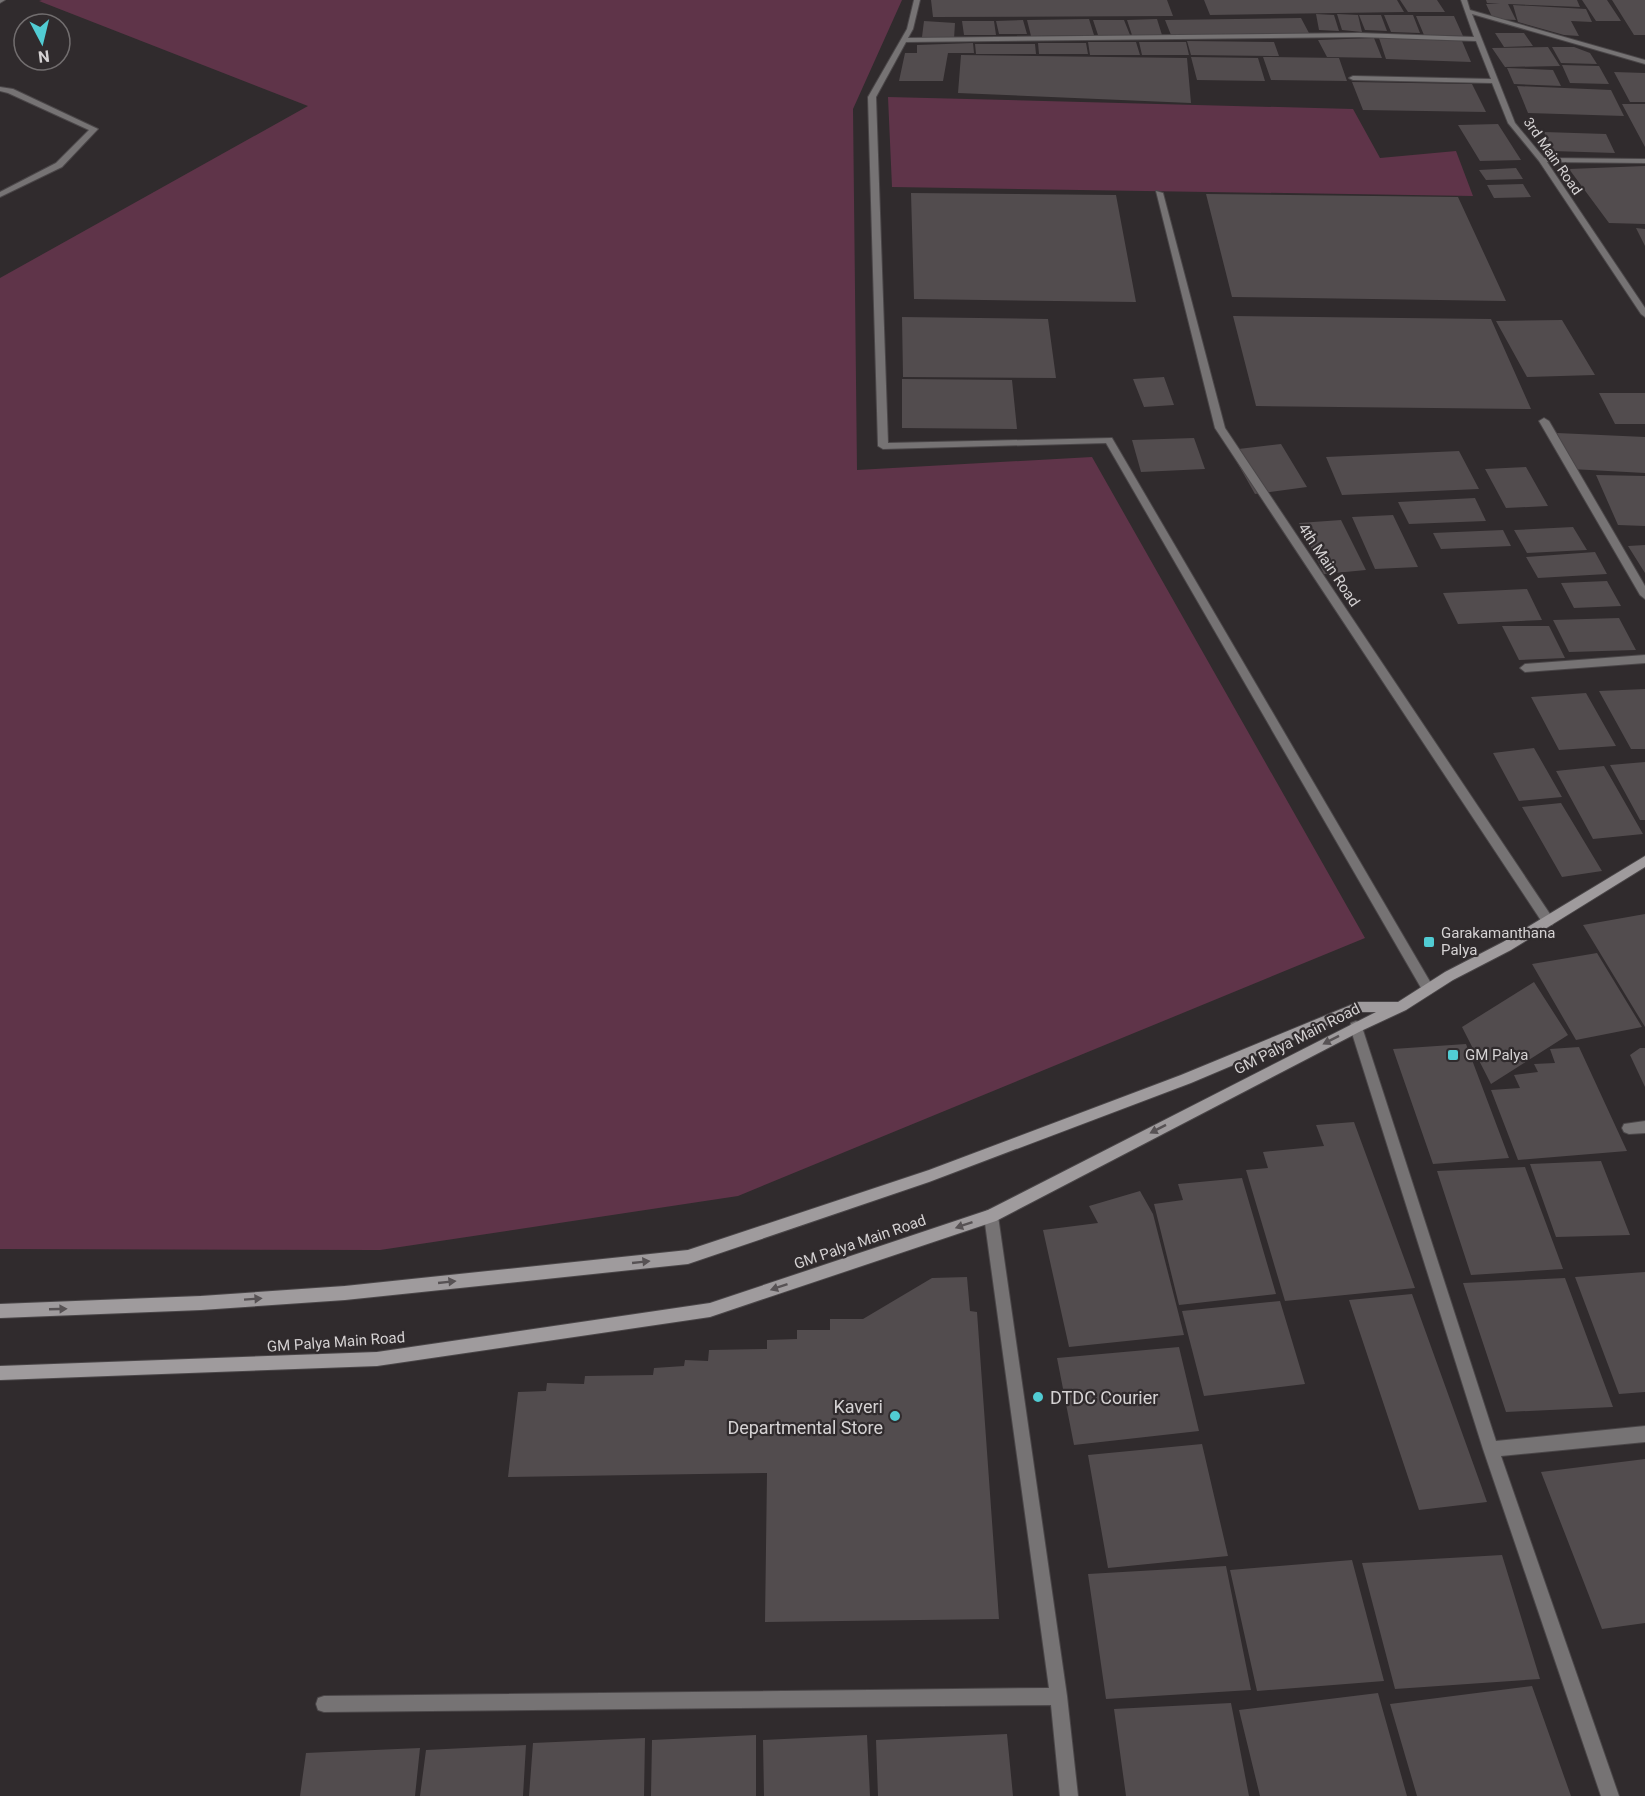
<svg xmlns="http://www.w3.org/2000/svg" width="1645" height="1796" viewBox="0 0 1645 1796" font-family="Roboto,sans-serif">
<rect width="100%" height="100%" fill="#302b2d"/>
<path fill="#5f3449" d="M42 0H902L853 109 857 470 1092 457 1365 938 738 1196 380 1250 0 1249V278L308 106 39 1Z
M888 97 1353 109 1380 158 1456 151 1473 196 892 187Z"/>
<path fill="#524c4e" d="M931 0H1167L1173 16 933 17Z
M1204 0H1397L1404 12 1210 15Z
M1400 0H1437L1445 12H1408Z
M1486 0H1577L1580 7 1508 4 1516 20 1493 19 1486 4H1500L1487 3Z
M1582 0H1607L1621 21H1596Z
M1612 0H1645V35H1634Z
M1513 5 1586 9 1592 22 1571 21 1579 36 1564 35 1518 22Z
M1316 14 1334 15 1339 31 1319 30Z
M1337 14 1358 15 1362 32 1342 30Z
M1359 15H1381L1387 31 1365 30Z
M1384 15H1413L1420 33 1391 32Z
M1416 16H1454L1463 36 1424 35Z
M1301 18 1309 33 1171 35 1165 20Z
M1089 19 1094 35 1031 36 1027 20Z
M1157 19 1162 35H1132L1127 20Z
M1023 20 1027 34H999L996 21Z
M1093 20H1124L1130 35H1098Z
M924 21 955 23 954 39 922 37Z
M962 21H994L996 35H964Z
M1495 33H1524L1533 46 1504 47Z
M1374 38 1382 58 1327 57 1318 40Z
M1379 38 1462 41 1471 62 1386 59Z
M1187 41 1274 42 1279 56 1191 55Z
M1088 42H1136L1140 55H1090Z
M1139 42H1186L1189 55H1142Z
M973 43 974 53H948L943 81H899L905 53H917V45Z
M1038 43H1086L1088 54H1039Z
M975 44H1035L1036 54H976Z
M1548 47 1560 66 1505 67 1492 48Z
M1552 47H1574L1590 53 1597 64 1561 63Z
M961 55 1187 58 1191 103 958 93Z
M1191 57 1258 58 1265 81 1197 80Z
M1263 57 1339 58 1347 81 1271 80Z
M1562 65 1599 66 1609 84 1570 83Z
M1507 68 1553 70 1561 86 1514 84Z
M1614 72 1645 73V102H1630Z
M1352 82 1472 84 1486 112 1363 110Z
M1517 86 1611 90 1624 116 1528 113Z
M1622 104H1645V147Z
M1498 124 1521 160 1480 161 1458 125Z
M1544 132 1606 134 1615 153 1552 151Z
M1645 166V224L1609 223 1569 169Z
M1516 168 1523 179 1486 180 1479 170Z
M1523 184 1531 197 1494 198 1487 185Z
M911 193 1116 195 1136 302 914 299Z
M1206 194 1458 197 1506 301 1232 297Z
M1636 228 1645 229V246Z
M1233 316 1491 319 1531 409 1256 406Z
M902 317 1048 319 1056 378 903 377Z
M1562 320 1595 375 1527 377 1496 321Z
M1164 377 1174 405 1144 407 1133 379Z
M902 379 1012 380 1017 429 902 428Z
M1599 393H1645V424H1615Z
M1557 433 1645 437V473L1571 469Z
M1194 438 1205 469 1141 472 1132 440Z
M1281 444 1307 487 1255 494 1230 450Z
M1459 451 1479 489 1342 495 1326 457Z
M1526 467 1548 506 1506 508 1485 469Z
M1596 475 1645 476V526L1618 525Z
M1475 498 1486 521 1409 524 1398 502Z
M1393 515 1418 567 1375 569 1352 517Z
M1341 520 1366 570 1324 574 1299 523Z
M1573 527 1587 550 1527 553 1514 530Z
M1503 530 1511 546 1441 549 1433 533Z
M1645 545V573L1628 546Z
M1595 552 1607 574 1538 578 1526 557Z
M1607 581 1621 606 1574 608 1561 583Z
M1527 589 1542 620 1458 624 1443 593Z
M1619 618 1636 650 1569 652 1553 620Z
M1502 626H1549L1565 658 1519 660Z
M1645 689V749H1631L1599 691Z
M1586 693 1616 746 1559 750 1531 697Z
M1534 748 1562 797 1519 801 1493 753Z
M1645 762V820H1640L1610 765Z
M1604 766 1643 834 1593 839 1556 771Z
M1561 803 1602 871 1562 877 1522 807Z
M1645 914V1027L1583 925Z
M1597 953 1642 1027 1576 1040 1532 964Z
M1534 982 1568 1035 1491 1084 1462 1027Z
M1466 1044 1509 1158 1433 1164 1393 1049Z
M1579 1047 1627 1151 1518 1160 1491 1090 1520 1088 1514 1075 1538 1072 1534 1064 1555 1063 1550 1049Z
M1640 1048H1645V1087L1630 1055Z
M1354 1122 1415 1288 1285 1301 1246 1170 1268 1168 1263 1152 1324 1146 1316 1125Z
M1601 1161 1630 1235 1556 1237 1530 1164Z
M1525 1167 1563 1269 1471 1275 1437 1171Z
M1242 1178 1276 1294 1179 1305 1154 1204 1183 1200 1178 1184Z
M1140 1191 1153 1214 1184 1335 1069 1347 1043 1230 1098 1223 1089 1206Z
M1645 1272V1392L1619 1394 1575 1277Z
M967 1277 970 1311 977 1312 999 1619 765 1622 767 1473 508 1477 518 1392 546 1391 547 1383 584 1384 585 1376 653 1375 654 1368 684 1366 685 1360 708 1361 709 1350 767 1349V1340L797 1339V1330H830V1319H863L932 1278Z
M1565 1278 1613 1407 1506 1412 1463 1283Z
M1412 1294 1487 1502 1419 1510 1349 1300Z
M1280 1301 1305 1384 1204 1396 1182 1311Z
M1179 1347 1199 1431 1074 1445 1057 1358Z
M1202 1444 1228 1556 1108 1568 1088 1455Z
M1645 1459V1623L1602 1629 1541 1472Z
M1502 1555 1540 1679 1395 1689 1362 1563Z
M1352 1560 1384 1681 1257 1691 1230 1570Z
M1226 1566 1251 1690 1106 1699 1088 1574Z
M1532 1686 1571 1796H1417L1390 1704Z
M1378 1693 1407 1796H1260L1239 1710Z
M1231 1703 1249 1796H1126L1114 1709Z
M1007 1734 1013 1796H878L876 1740Z
M756 1735V1796H651L652 1740Z
M867 1735 870 1796H764L763 1740Z
M645 1738 644 1796H529L533 1743Z
M526 1745 523 1796H420L426 1750Z
M420 1748 415 1796H300L306 1753Z"/>
<g fill="none" stroke-linecap="round" stroke-linejoin="round">
<defs>
<path id="lane" d="M0 87 13 89 98 129 62 167 0 197V192L56 163 89 130 8 93 0 91Z"/>
<path id="street" d="M0 0H5L0 3Z
M914 0H920L913 29 908 38 1359 33 1474 37 1461 0H1467L1470 10 1645 60V64L1472 14 1515 123 1544 158 1645 159V163L1547 162 1645 308V317L1641 314 1539 161 1508 123 1492 83 1353 80 1349 78 1353 76 1491 79 1476 41 1359 37 906 42 876 97 888 443 1112 438 1432 985 1434 989 1432 993 1428 994 1424 993 1106 443 883 449 878 446 868 97 907 29Z
M1156 191 1163 193 1225 428 1552 917 1554 921 1552 925H1544L1215 428Z
M1544 418 1549 421 1645 586V599L1640 595 1539 421Z
M1645 655V663L1525 672 1520 668 1525 664Z
M1356 1021 1361 1023 1362 1027 1496 1441 1645 1426V1442L1501 1456 1619 1796H1601L1483 1449 1350 1027 1351 1023Z
M1645 1121V1133L1629 1134 1624 1132 1622 1128 1624 1124Z
M991 1209 996 1211 998 1216 1067 1696 1078 1796H1060L1051 1705 324 1712 318 1710 316 1704 318 1698 324 1696 1049 1688 984 1216 986 1211Z"/>
<path id="secondary" d="M1645 856V867L1511 950 1453 980 1406 1010 1361 1031 996 1221 710 1317 377 1366 0 1380V1366L377 1352 710 1303 988 1210 1376 1012H1359L1191 1083 929 1182 688 1264 345 1300 201 1310 0 1318V1304L201 1296 345 1286 688 1250 929 1170 1181 1075 1358 1002H1398L1445 972 1503 942Z"/>
</defs>
<use href="#lane" stroke="#4a4648" stroke-width="2"/>
<use href="#street" stroke="#4a4648" stroke-width="2"/>
<use href="#secondary" stroke="#4a4648" stroke-width="2"/>
<use href="#lane" fill="#767374" fill-rule="evenodd"/>
<use href="#street" fill="#767374" fill-rule="evenodd"/>
<use href="#secondary" fill="#9f9b9d" fill-rule="evenodd"/>
</g>
<defs><path id="oneway-solid" d="M-6-.8H1V-3.2L6.5 0L1 3.2V.8H-6Z" transform="scale(1.5)"/></defs>
<g fill="#575254">
<use href="#oneway-solid" transform="translate(1331 1040) rotate(153)"/>
<use href="#oneway-solid" transform="translate(1158 1129) rotate(153)"/>
<use href="#oneway-solid" transform="translate(964 1225) rotate(161)"/>
<use href="#oneway-solid" transform="translate(641 1262) rotate(-6)"/>
<use href="#oneway-solid" transform="translate(447 1282) rotate(-6)"/>
<use href="#oneway-solid" transform="translate(779 1287) rotate(161)"/>
<use href="#oneway-solid" transform="translate(253 1299) rotate(-4)"/>
<use href="#oneway-solid" transform="translate(58 1309) rotate(-2)"/>
</g>
<g fill="#51ccd3" stroke="#302b2d" stroke-width="2">
<rect x="1423" y="936" width="12" height="12" rx="3"/>
<rect x="1447" y="1049" width="12" height="12" rx="3"/>
<circle cx="1038" cy="1397" r="6"/>
<circle cx="895" cy="1416" r="6"/>
</g>
<g text-anchor="middle" dominant-baseline="central" stroke-width="4.5" stroke-linejoin="round" paint-order="stroke">
<g font-size="14" fill="#d5d2d3" stroke="#302b2d">
<text transform="translate(1553 156) rotate(55)">3rd Main Road</text>
</g>
<g font-size="15" fill="#d5d2d3" stroke="#302b2d">
<text transform="translate(1329 565) rotate(56)">4th Main Road</text>
<text transform="translate(1297 1039) rotate(-27)">GM Palya Main Road</text>
<text transform="translate(860 1242) rotate(-19)">GM Palya Main Road</text>
<text transform="translate(336 1342) rotate(-4)">GM Palya Main Road</text>
</g>
<g font-size="15" fill="#d5d2d3" stroke="#302b2d" text-anchor="start">
<text x="1441" y="933">Garakamanthana<tspan x="1441" dy="17">Palya</tspan></text>
<text x="1465" y="1055">GM Palya</text>
</g>
<g font-size="18" fill="#d5d2d3" stroke="#302b2d" text-anchor="start">
<text x="1050" y="1397">DTDC Courier</text>
<text x="883" y="1406" text-anchor="end">Kaveri<tspan x="883" dy="21">Departmental Store</tspan></text>
</g>
</g>
<g transform="translate(42 42) rotate(173)"><circle r="28" fill="#302b2d" stroke="#726e6f" stroke-width="1.5"/>
<path d="M0-4.5L10 22L0 15L-10 22Z" fill="#51ccd3"/>
<text y="-9" font-size="16" font-weight="bold" text-anchor="middle" fill="#d5d2d3">N</text>
</g>
</svg>
